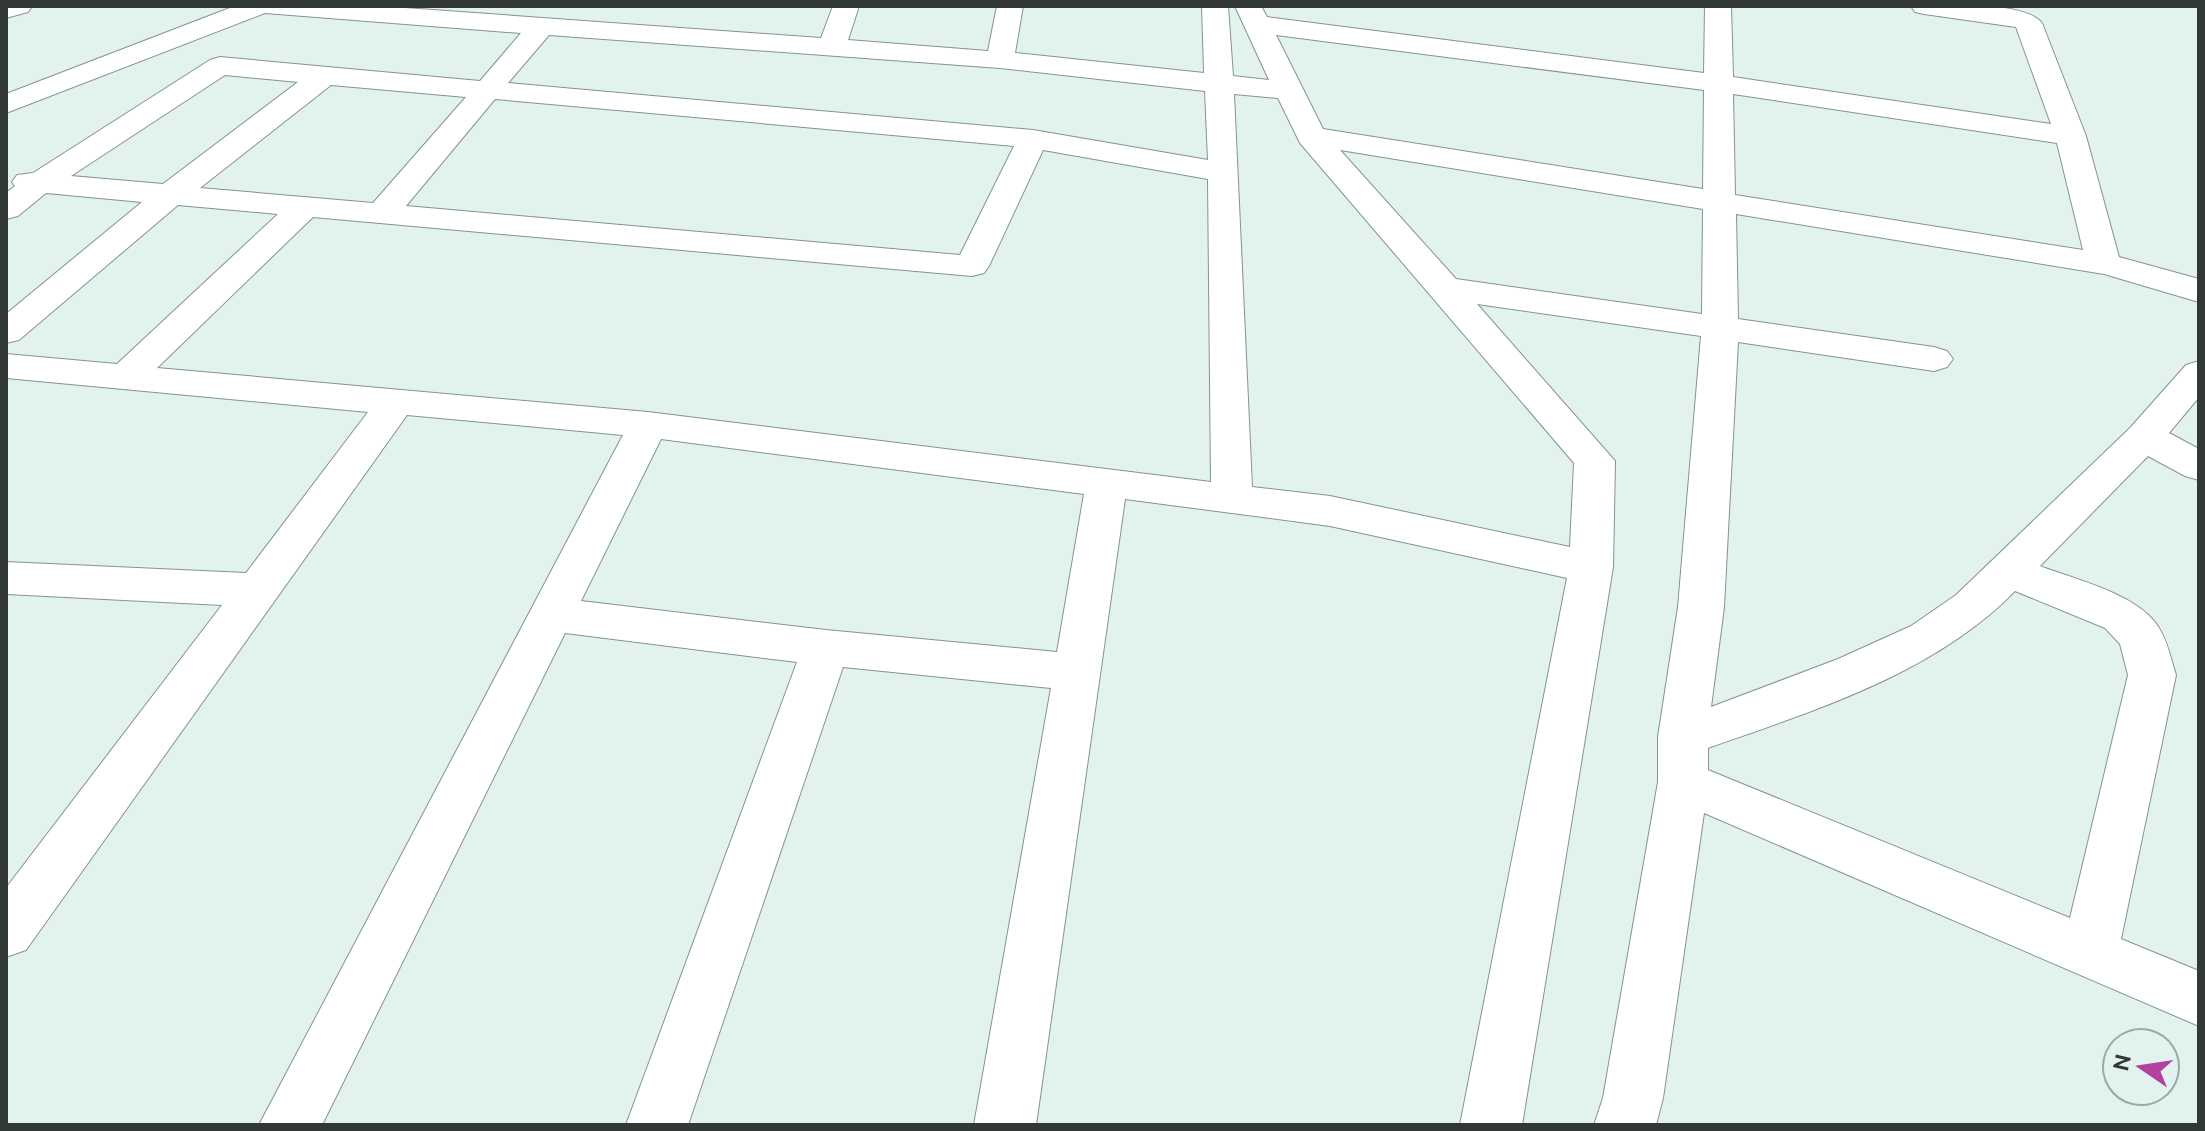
<svg xmlns="http://www.w3.org/2000/svg" width="2205" height="1131" viewBox="0 0 2205 1131" font-family="Ubuntu,sans-serif">
<rect width="100%" height="100%" fill="#e2f2ef"/>
<g fill="none" stroke-linecap="round" stroke-linejoin="round">
<defs>
<path id="minor" d="M6 6H32L28 12 6 18Z
M235 6H377L821 38 833 6H859L848 40 988 51 997 6H1023L1015 53 1204 73 1202 6H1228L1233 76 1269 80 1235 6H1261L1267 17 1704 73 1705 6H1731L1733 77 2051 124 2016 27 1924 14 1915 12 1911 6C1940 6 2024 0 2042 23L2086 136 2119 257 2199 279V302L2104 274 1736 214 1738 319 1934 347 1947 351 1953 359 1947 367 1934 371 1738 342 1724 607 1711 707 1838 659 1911 626 1956 595 2130 428 2186 365 2199 361V397L2169 433 2199 449V480L2185 476 2148 456 2040 566C2076 580 2139 594 2159 628 2168 642 2171 660 2176 675L2121 939 2199 971V1026L1704 813 1663 1098 1656 1125H1594L1603 1098 1658 782V737L1678 607 1701 336 1477 304 1615 461 1613 567 1522 1125H1460L1567 578 1330 526 1125 499 1036 1125H974L1051 688 843 667 688 1125H626L797 662 565 633 322 1125H259L623 435 407 415 26 950 6 957V888L222 605 6 594V562L246 573 368 412 6 378V354L117 364 278 214 178 205 19 340 6 343V314L142 202 46 193 18 216 6 219V193L15 186 12 182 17 175 33 173 210 60 220 57 480 81 521 33 265 13 6 113V94ZM549 35 1000 68 1205 91 1208 160 1033 130 508 83ZM1276 35 1704 90 1703 189 1323 129ZM225 75 298 82 163 184 71 176ZM331 85 466 97 373 203 200 188ZM1234 94 1278 98 1300 143 1574 463 1570 547 1330 496 1252 487ZM1733 94 2057 143 2083 250 1735 195ZM495 99 1014 146 960 255 406 206ZM1043 150 1208 179 1211 482 648 412 157 368 313 217 972 276 984 273 989 266ZM1340 150 1703 209 1702 314 1456 279ZM661 439 1084 494 1057 652 826 630 581 601ZM2015 591 2105 628 2120 644 2128 675 2070 918 1708 770V748C1815 710 1934 674 2015 591Z"/>
</defs>
<use href="#minor" stroke="#859391" stroke-width="2"/>
<use href="#minor" fill="#fff" fill-rule="evenodd"/>
</g>
<rect width="2205" height="1131" fill="none" stroke="#323837" stroke-width="16"/>
<g transform="translate(2141 1067) rotate(283)"><circle r="38" fill="#e2f2ef" stroke="#9ca8a5" stroke-width="2"/>
<path d="M0-6L14 30L0 20L-14 30Z" fill="#b142a0"/>
<text y="-12" font-size="22" font-weight="bold" text-anchor="middle" fill="#323837">N</text>
</g>
</svg>
